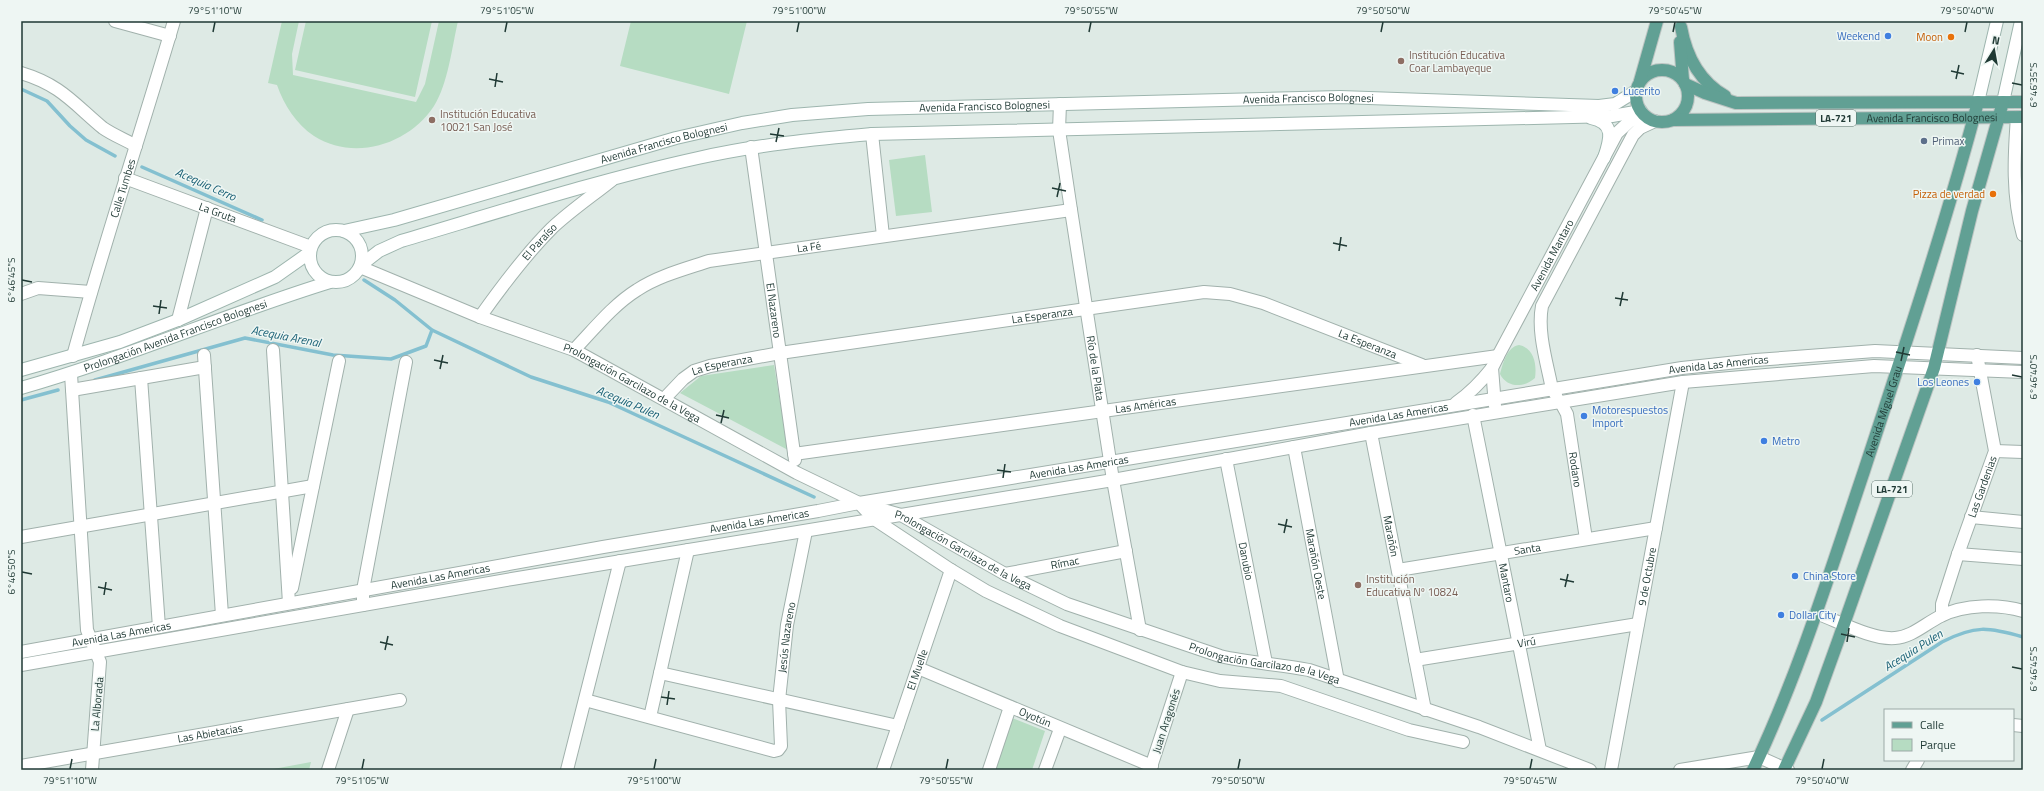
<svg xmlns="http://www.w3.org/2000/svg" width="2044" height="791" viewBox="0 0 2044 791" font-family="'Titillium Web',sans-serif">
<rect width="100%" height="100%" fill="#deeae5"/>
<path fill="#b6dcc2" d="M282 21H299L292 54 293 75 416 102 425 84 439 21H458C452 47 448 84 434 106 409 144 355 162 314 136 296 124 284 105 277 85L268 83Z
M306 21H432L415 97 295 70Z
M631 21H747L729 94 620 66Z
M925 155 932 212 896 216 889 160Z
M1519 345C1534 348 1537 364 1535 378 1524 388 1507 388 1500 374 1503 363 1507 347 1519 345Z
M774 365 788 450 680 393 701 376Z
M1012 718 1045 731 1032 770H995Z
M311 762 309 770H268Z"/>
<g fill="none" stroke-linecap="round" stroke-linejoin="round">
<path stroke="#84c0d0" stroke-width="3.5" d="M21 89 47 101 70 126 86 140 115 156
M142 167 262 220
M364 280 395 300 432 330 531 377 608 402 814 497
M95 380 245 338 333 355 391 359 426 346 432 330
M21 400 58 390
M1822 720 1942 642C1975 625 1988 627 2023 637"/>
<defs>
<g id="minor">
<path d="M115 21 170 36"/>
<path d="M21 73C61 85 73 103 103 128 113 135 126 140 136 146"/>
<path id="s1" d="M1060 104 1059 130 1071 210 1113 480 1140 630"/>
<path d="M2017 117C2014 157 2012 196 2023 235"/>
<path d="M872 134 883 236"/>
<path id="s2" d="M751 147 795 460"/>
<path id="s3" d="M125 178 311 247"/>
<path id="s4" d="M360 267 480 317 574 350 797 473 859 503 901 515 1005 574 1067 604 1220 656C1249 663 1279 664 1309 670L1479 727 1590 770"/>
<path d="M21 294 38 288 91 292"/>
<path id="s5" d="M480 317C502 286 525 255 552 228 570 211 592 196 612 180"/>
<path d="M178 320 207 208"/>
<path d="M273 350 289 603"/>
<path id="s6" d="M574 350C594 329 613 305 637 290 658 276 685 269 709 261L1071 210"/>
<path d="M204 355 222 615"/>
<path id="s7" d="M73 356C104 243 141 133 174 21"/>
<path d="M71 374 87 630 100 662 92 770"/>
<path d="M141 378 159 627"/>
<path d="M72 390 205 367"/>
<path id="s8" d="M664 399 683 379 694 371 710 366 780 353 1204 292 1230 294 1263 303 1422 365"/>
<path id="s9" d="M1560 401 1567 414 1586 539"/>
<path id="s10" d="M1473 415 1540 750"/>
<path id="s11" d="M1371 433 1425 710"/>
<path id="s12" d="M1294 447 1338 681"/>
<path d="M1995 451 2023 452"/>
<path id="s13" d="M794 454 1498 356"/>
<path id="s14" d="M1226 459 1266 663"/>
<path d="M1971 517 2023 522"/>
<path d="M21 537 313 486"/>
<path d="M1958 554 2023 559"/>
<path id="s15" d="M1398 570 1656 528"/>
<path id="s16" d="M1005 574 1126 551"/>
<path d="M292 588 339 361"/>
<path d="M363 605V590L406 362"/>
<path id="s17" d="M1942 615V604L1958 554 1995 451 1977 355"/>
<path id="s18" d="M1415 660 1638 624"/>
<path id="s19" d="M918 668 1152 766"/>
<path d="M1182 672 1220 681 1281 686 1409 730 1463 742"/>
<path d="M660 673 898 726"/>
<path id="s20" d="M585 700 774 751 778 750 781 746 779 700 787 625 806 531"/>
<path d="M650 717 688 550"/>
<path d="M2013 725 2023 726"/>
<path id="s21" d="M21 766 400 700"/>
<path d="M328 770 348 709"/>
<path d="M567 770 620 561"/>
<path id="s22" d="M883 770 951 570"/>
<path d="M989 770 1010 707"/>
<path d="M1045 770 1060 729"/>
<path id="s23" d="M1611 770 1683 382"/>
<path d="M1680 770 1759 757 1788 770"/>
<path d="M1912 770 1918 760"/>
</g>
<g id="tertiary">
<path d="M1556 395 1552 389C1547 363 1537 332 1542 306L1633 135 1640 128 1655 121"/>
<path d="M1456 403C1470 393 1481 382 1492 368"/>
<path id="s24" d="M1495 406 1492 368 1498 356 1617 133 1629 122 1643 115"/>
<path d="M859 503 874 519 951 570 986 591 1060 626 1182 672 1150 770"/>
<path d="M1816 613C1838 621 1872 640 1895 638 1912 637 1926 623 1941 616 1965 604 1999 604 2023 611"/>
<path id="s25" d="M21 652 603 547 818 511 859 503 1682 368 1756 360 1875 351 2023 358"/>
<path d="M21 665 512 579 1113 480 1371 433 1683 382 1874 366 2023 372"/>
</g>
<g id="secondary">
<path d="M1978 102 1997 21"/>
<path d="M2003 102 2021 21"/>
<path d="M1591 118C1616 123 1610 140 1604 158"/>
<circle cx="336" cy="256" r="26"/>
<path id="s26" d="M344 231 394 220 676 138 742 123 792 115 868 109 1340 97 1599 106 1615 104 1636 91"/>
<path d="M361 265 379 251 401 241C499 212 598 180 698 158 756 145 814 139 872 134L1612 116 1641 111"/>
<path d="M21 370 120 342 178 320 275 277 309 253"/>
<path id="s27" d="M21 388C126 358 226 314 330 282"/>
</g>
<g id="primary">
<path d="M1681 27C1686 55 1699 81 1725 96"/>
<path d="M1680 42 1683 80"/>
<circle cx="1662" cy="96" r="26"/>
<path d="M1640 81 1657 21"/>
<path d="M1685 84 1705 93 1736 103 2023 102"/>
<path id="s28" d="M1673 120 2023 117"/>
<path id="s29" d="M1753 770C1799 673 1830 572 1864 471 1904 349 1945 226 1978 102"/>
<path d="M1784 770 1816 702 1838 641 1934 368 1972 211 2003 102"/>
</g>
</defs>
<use href="#minor" stroke="#a1b1ac" stroke-width="14"/>
<use href="#tertiary" stroke="#a1b1ac" stroke-width="14"/>
<use href="#secondary" stroke="#9db5ae" stroke-width="14"/>
<use href="#primary" stroke="#bcc4c2" stroke-width="14"/>
<use href="#minor" stroke="#fff" stroke-width="12"/>
<use href="#tertiary" stroke="#fff" stroke-width="12"/>
<use href="#secondary" stroke="#fff" stroke-width="12"/>
<use href="#primary" stroke="#61a094" stroke-width="12"/>
</g>
<path fill="none" stroke="#1f3934" stroke-width="1.5" d="M213 32 215 22M505 32 507 22M797 32 799 22M1089 32 1091 22M1381 32 1383 22M1673 32 1675 22M1965 32 1967 22M1951 71 1964 74M489 79 503 82M1956 79 1959 65M2012 83 2022 85M495 87 497 73M770 134 784 136M776 142 779 128M1052 188 1066 191M1057 197 1060 183M1333 243 1347 246M1339 251 1341 237M22 280 32 282M1615 298 1628 300M153 306 167 308M1620 306 1623 292M159 314 161 300M1896 352 1910 355M434 360 448 363M1901 361 1904 347M440 369 443 355M2012 375 2022 377M716 415 729 418M721 423 724 410M997 470 1011 472M1003 478 1005 464M1278 524 1292 527M1284 533 1287 519M22 572 32 574M1560 579 1574 582M98 587 112 590M1565 587 1568 574M104 595 106 582M1841 634 1855 637M380 642 393 645M1847 642 1849 628M385 650 388 636M2012 667 2022 669M661 697 675 699M667 705 669 691M70 769 72 759M362 769 364 759M654 769 656 759M946 769 948 759M1238 769 1240 759M1530 769 1532 759M1822 769 1824 759"/>
<g fill="#3f7fe0" stroke="#eef6f3" stroke-width="1.5">
<circle cx="1888" cy="36" r="4"/>
<circle cx="1615" cy="91" r="4"/>
<circle cx="1977" cy="382" r="4"/>
<circle cx="1584" cy="416" r="4"/>
<circle cx="1764" cy="441" r="4"/>
<circle cx="1795" cy="576" r="4"/>
<circle cx="1781" cy="615" r="4"/>
</g>
<g fill="#e8710a" stroke="#eef6f3" stroke-width="1.5">
<circle cx="1951" cy="37" r="4"/>
<circle cx="1993" cy="194" r="4"/>
</g>
<g fill="#8d6e63" stroke="#eef6f3" stroke-width="1.5">
<circle cx="1401" cy="61" r="4"/>
<circle cx="432" cy="120" r="4"/>
<circle cx="1358" cy="585" r="4"/>
</g>
<circle fill="#5c6f8a" stroke="#eef6f3" stroke-width="1.5" cx="1924" cy="141" r="4"/>
<g text-anchor="middle" dominant-baseline="central" stroke-width="3" stroke-linejoin="round" paint-order="stroke">
<g fill="#eef6f3" stroke="#5d726d" stroke-width="1">
<rect x="1816" y="110" width="40" height="16" rx="3"/>
<rect x="1872" y="481" width="40" height="16" rx="3"/>
</g>
<g font-size="10" font-weight="bold" fill="#1f3934">
<text x="1836" y="118">LA-721</text>
<text x="1892" y="489">LA-721</text>
</g>
<g font-size="11" fill="#366cbe" stroke="#eef6f3" text-anchor="start">
<text x="1880" y="36" text-anchor="end">Weekend</text>
<text x="1623" y="91">Lucerito</text>
<text x="1969" y="382" text-anchor="end">Los Leones</text>
<text x="1592" y="410">Motorespuestos<tspan x="1592" dy="13">Import</tspan></text>
<text x="1772" y="441">Metro</text>
<text x="1803" y="576">China Store</text>
<text x="1789" y="615">Dollar City</text>
</g>
<g font-size="11" fill="#c56008" stroke="#eef6f3" text-anchor="end">
<text x="1943" y="37">Moon</text>
<text x="1985" y="194">Pizza de verdad</text>
</g>
<g font-size="11" fill="#785e54" stroke="#eef6f3" text-anchor="start">
<text x="1409" y="55">Institución Educativa<tspan x="1409" dy="13">Coar Lambayeque</tspan></text>
<text x="440" y="114">Institución Educativa<tspan x="440" dy="13">10021 San José</tspan></text>
<text x="1366" y="579">Institución<tspan x="1366" dy="13">Educativa Nº 10824</tspan></text>
</g>
<g font-size="11" fill="#1f3934" stroke="#eef6f3">
<text stroke="none"><textPath href="#s26" startOffset="980">Avenida Francisco Bolognesi</textPath></text>
<text stroke="none"><textPath href="#s26" startOffset="656">Avenida Francisco Bolognesi</textPath></text>
<text stroke="none"><textPath href="#s28" startOffset="259">Avenida Francisco Bolognesi</textPath></text>
<text stroke="none"><textPath href="#s26" startOffset="332">Avenida Francisco Bolognesi</textPath></text>
<text stroke="none"><textPath href="#s7" startOffset="175">Calle Tumbes</textPath></text>
<text stroke="none"><textPath href="#s3" startOffset="99">La Gruta</textPath></text>
<text stroke="none"><textPath href="#s5" startOffset="96">El Paraíso</textPath></text>
<text stroke="none"><textPath href="#s6" startOffset="266">La Fé</textPath></text>
<text stroke="none"><textPath href="#s24" startOffset="166">Avenida Mantaro</textPath></text>
<text stroke="none"><textPath href="#s2" startOffset="165">El Nazareno</textPath></text>
<text stroke="none"><textPath href="#s8" startOffset="394">La Esperanza</textPath></text>
<text stroke="none"><textPath href="#s27" startOffset="163">Prolongación Avenida Francisco Bolognesi</textPath></text>
<text stroke="none"><textPath href="#s8" startOffset="730">La Esperanza</textPath></text>
<text stroke="none"><textPath href="#s25" startOffset="1722">Avenida Las Americas</textPath></text>
<text stroke="none"><textPath href="#s8" startOffset="70">La Esperanza</textPath></text>
<text stroke="none"><textPath href="#s1" startOffset="267">Río de la Plata</textPath></text>
<text stroke="none"><textPath href="#s4" startOffset="296">Prolongación Garcilazo de la Vega</textPath></text>
<text stroke="none"><textPath href="#s13" startOffset="355">Las Américas</textPath></text>
<text stroke="none"><textPath href="#s29" startOffset="382">Avenida Miguel Grau</textPath></text>
<text stroke="none"><textPath href="#s25" startOffset="1398">Avenida Las Americas</textPath></text>
<text stroke="none"><textPath href="#s25" startOffset="1074">Avenida Las Americas</textPath></text>
<text stroke="none"><textPath href="#s9" startOffset="71">Rodano</textPath></text>
<text stroke="none"><textPath href="#s17" startOffset="135">Las Gardenias</textPath></text>
<text stroke="none"><textPath href="#s25" startOffset="750">Avenida Las Americas</textPath></text>
<text stroke="none"><textPath href="#s11" startOffset="105">Marañón</textPath></text>
<text stroke="none"><textPath href="#s15" startOffset="131">Santa</textPath></text>
<text stroke="none"><textPath href="#s4" startOffset="668">Prolongación Garcilazo de la Vega</textPath></text>
<text stroke="none"><textPath href="#s14" startOffset="104">Danubio</textPath></text>
<text stroke="none"><textPath href="#s16" startOffset="61">Rímac</textPath></text>
<text stroke="none"><textPath href="#s12" startOffset="119">Marañón Oeste</textPath></text>
<text stroke="none"><textPath href="#s25" startOffset="426">Avenida Las Americas</textPath></text>
<text stroke="none"><textPath href="#s23" startOffset="197">9 de Octubre</textPath></text>
<text stroke="none"><textPath href="#s10" startOffset="171">Mantaro</textPath></text>
<text stroke="none"><textPath href="#s25" startOffset="102">Avenida Las Americas</textPath></text>
<text stroke="none"><textPath href="#s20" startOffset="314">Jesús Nazareno</textPath></text>
<text stroke="none"><textPath href="#s18" startOffset="113">Virú</textPath></text>
<text stroke="none"><textPath href="#s4" startOffset="992">Prolongación Garcilazo de la Vega</textPath></text>
<text stroke="none"><textPath href="#s22" startOffset="106">El Muelle</textPath></text>
<text transform="translate(97 704) rotate(-85)">La Alborada</text>
<text stroke="none"><textPath href="#s19" startOffset="127">Oyotún</textPath></text>
<text transform="translate(1166 721) rotate(-72)">Juan Aragonés</text>
<text stroke="none"><textPath href="#s21" startOffset="192">Las Abietacias</textPath></text>
</g>
<g font-size="11" fill="#4e5e75" stroke="#eef6f3" text-anchor="start">
<text x="1932" y="141">Primax</text>
</g>
<g font-size="12" font-style="italic" fill="#196075" stroke="#eef6f3">
<text transform="translate(206 184) rotate(24)">Acequia Cerro</text>
<text transform="translate(286 336) rotate(11)">Acequia Arenal</text>
<text transform="translate(628 402) rotate(23)">Acequia Pulen</text>
<text transform="translate(1913 650) rotate(-32)">Acequia Pulen</text>
</g>
</g>
<rect width="2044" height="791" fill="none" stroke="#eef6f3" stroke-width="44"/>
<rect x="1884" y="709" width="130" height="52" fill="#eef6f3" stroke="#9baaa7"/>
<rect x="1892" y="722" width="20" height="6" fill="#61a094" stroke="#9baaa7"/>
<text x="1920" y="729" font-size="12" fill="#1f3934">Calle</text>
<rect x="1892" y="739" width="20" height="12" fill="#b6dcc2" stroke="#9baaa7"/>
<text x="1920" y="749" font-size="12" fill="#1f3934">Parque</text>
<g transform="translate(1994 50) rotate(11)" stroke="#eef6f3" stroke-width="3" paint-order="stroke">
<path d="M0-3L7 15L0 10L-7 15Z" fill="#1f3934"/>
<text y="-6" font-size="11" font-weight="bold" text-anchor="middle" fill="#1f3934">N</text>
</g>
<rect x="22" y="22" width="2000" height="747" fill="none" stroke="#1f3934" stroke-width="1.5"/>
<g font-size="10" text-anchor="middle" fill="#1f3934">
<text x="215" y="14">79°51'10"W</text>
<text x="507" y="14">79°51'05"W</text>
<text x="799" y="14">79°51'00"W</text>
<text x="1091" y="14">79°50'55"W</text>
<text x="1383" y="14">79°50'50"W</text>
<text x="1675" y="14">79°50'45"W</text>
<text x="1967" y="14">79°50'40"W</text>
<text transform="translate(2033 85) rotate(-90)" y="4">6°46'35"S</text>
<text transform="translate(11 280) rotate(-90)" y="4">6°46'45"S</text>
<text transform="translate(2033 377) rotate(-90)" y="4">6°46'40"S</text>
<text transform="translate(11 572) rotate(-90)" y="4">6°46'50"S</text>
<text transform="translate(2033 669) rotate(-90)" y="4">6°46'45"S</text>
<text x="70" y="784">79°51'10"W</text>
<text x="362" y="784">79°51'05"W</text>
<text x="654" y="784">79°51'00"W</text>
<text x="946" y="784">79°50'55"W</text>
<text x="1238" y="784">79°50'50"W</text>
<text x="1530" y="784">79°50'45"W</text>
<text x="1822" y="784">79°50'40"W</text>
</g>
</svg>
